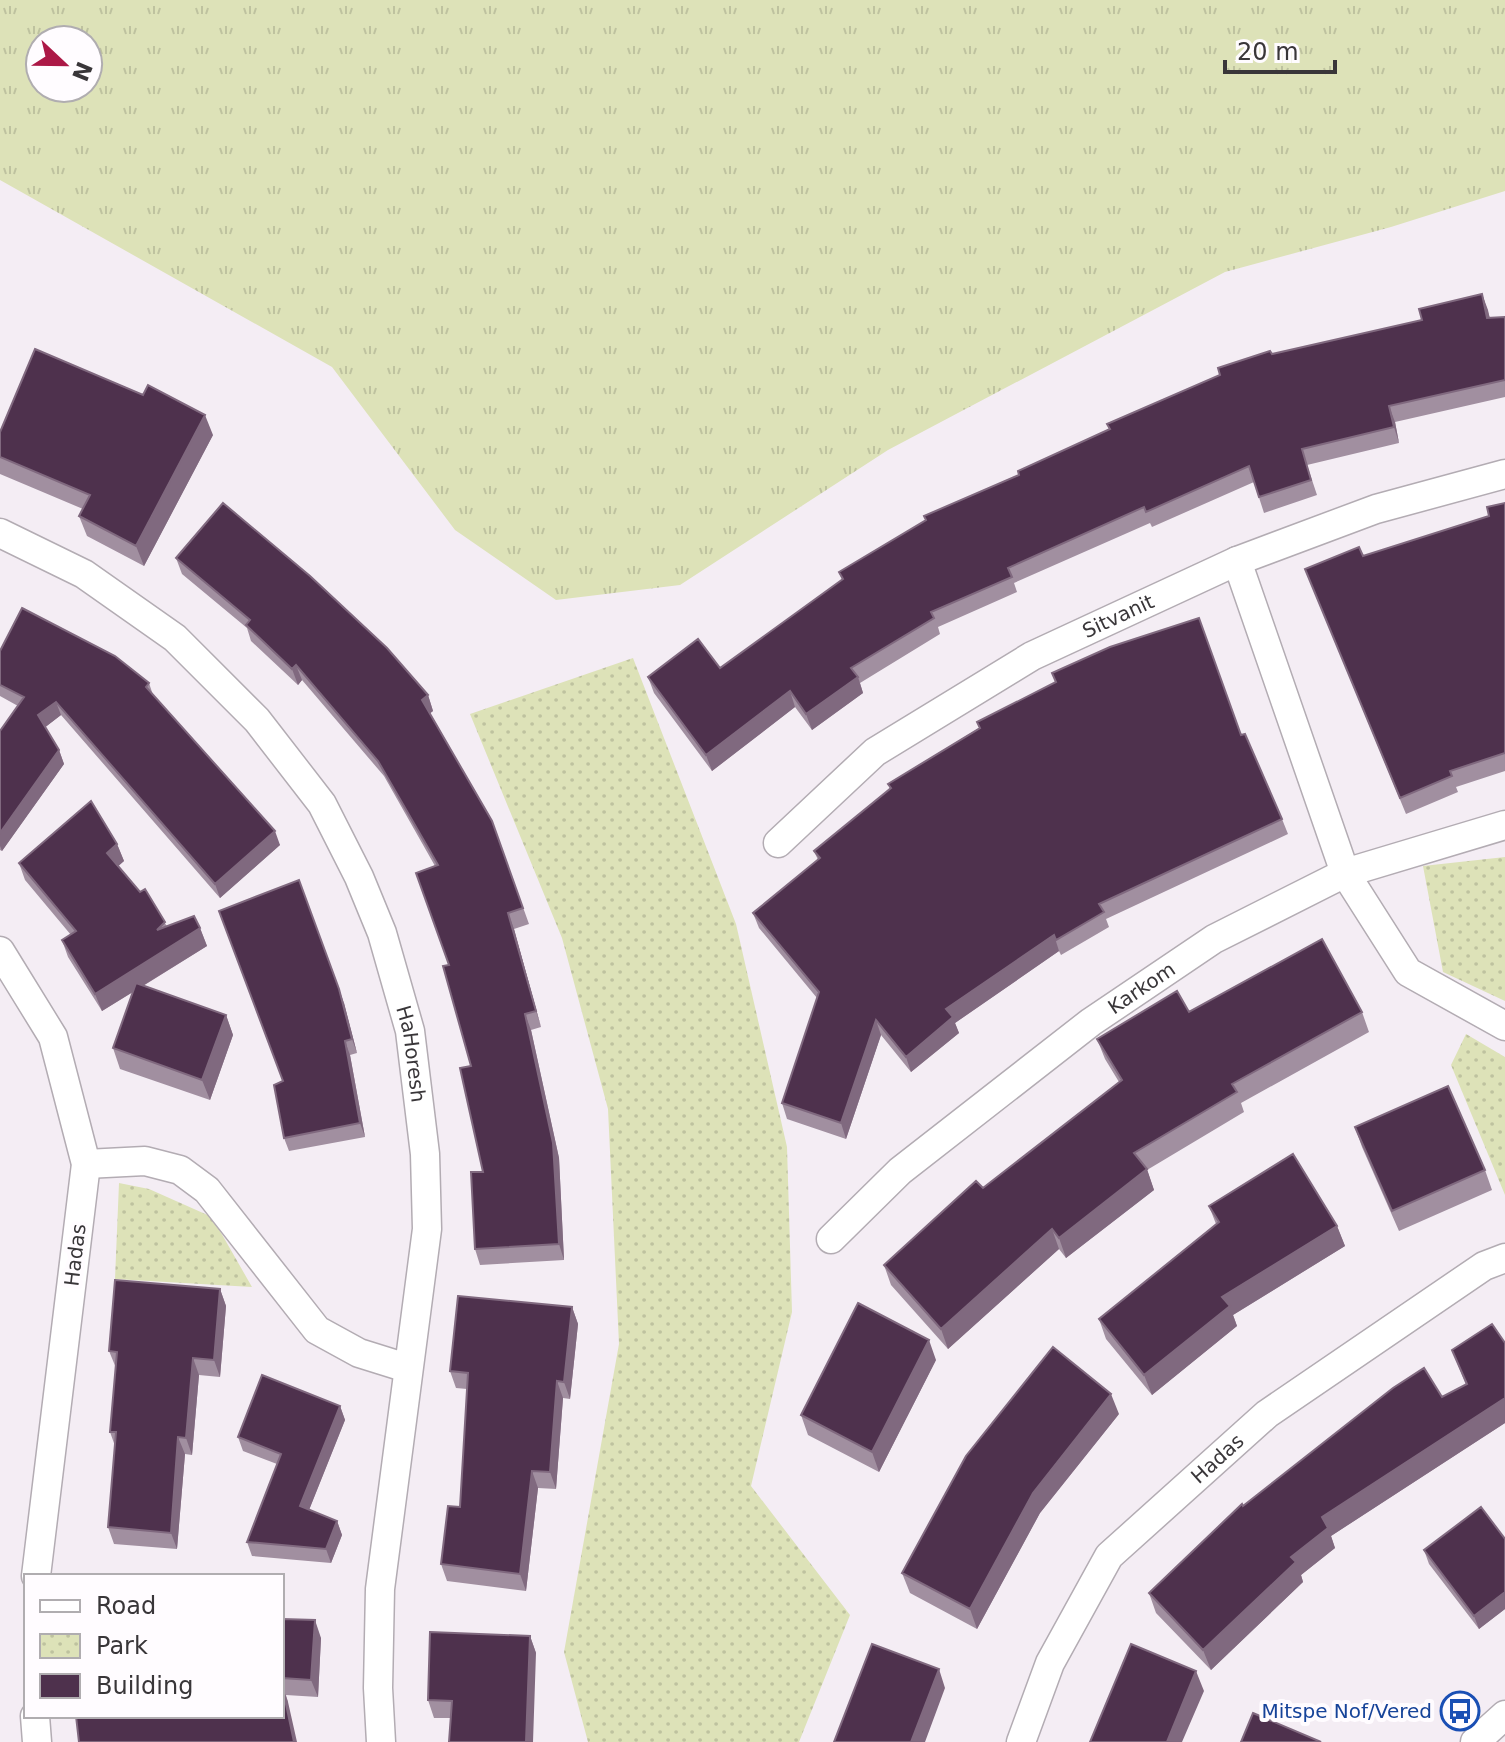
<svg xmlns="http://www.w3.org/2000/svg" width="1505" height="1742" viewBox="0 0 1505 1742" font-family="'DejaVu Sans',sans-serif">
<defs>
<pattern id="grass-tufts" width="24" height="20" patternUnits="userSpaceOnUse" patternTransform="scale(2)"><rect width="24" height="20" fill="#dde2b8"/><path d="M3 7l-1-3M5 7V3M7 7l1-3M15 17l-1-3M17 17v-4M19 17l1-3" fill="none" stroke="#bec29f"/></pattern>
<pattern id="park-dots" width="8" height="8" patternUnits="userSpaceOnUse" patternTransform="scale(2)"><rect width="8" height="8" fill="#dde2b8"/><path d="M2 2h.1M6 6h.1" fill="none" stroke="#bec29f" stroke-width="1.8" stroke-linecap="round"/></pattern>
</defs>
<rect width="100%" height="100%" fill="#f4edf4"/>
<path fill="url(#grass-tufts)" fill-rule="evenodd" d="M0 0H1505V191L1391 227 1225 272 888 450 680 585 556 600 455 530 332 367 0 180ZM40 40H88V88H40Z"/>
<path fill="url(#park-dots)" d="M633 658 736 924 787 1147 792 1312 751 1486 850 1615 799 1742H588L564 1652 619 1344 608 1109 562 938 470 714Z
M1505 857V1001L1443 972 1423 866Z
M1466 1034 1505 1057V1195L1451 1065Z
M119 1183 149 1189 212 1217 252 1287 115 1279Z"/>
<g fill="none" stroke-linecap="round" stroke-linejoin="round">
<defs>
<g id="minor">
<path id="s1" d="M0 533 84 574 175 638 257 720 322 804 359 877 382 933 410 1031 425 1154 427 1229 380 1589 378 1688 381 1742"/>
<path d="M1237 561 1345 873 1408 972 1505 1026"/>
<path id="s2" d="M778 843 875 752 1032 656 1237 561 1376 509 1505 474"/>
<path d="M0 951 53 1037 86 1164 36 1576"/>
<path d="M86 1164 145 1161 180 1170 207 1190 317 1330 359 1353 407 1368"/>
<path id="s3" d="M831 1239 900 1171 1091 1022 1214 939 1345 873 1505 825"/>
<path d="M35 1716 37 1742"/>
<path id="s4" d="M1021 1742 1050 1663 1109 1556 1267 1414 1484 1266 1505 1258"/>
<path d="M1475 1742 1505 1715"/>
</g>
</defs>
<use href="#minor" stroke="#b3acb3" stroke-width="31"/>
<use href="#minor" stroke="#fff" stroke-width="28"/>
</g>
<path fill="#a18fa0" d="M1482 294 1490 318 1505 317V397L1395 422 1399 443 1307 465 1317 495 1264 513 1254 482 1152 527 1150 523 1014 583 1017 592 938 627 940 634 860 683 863 693 812 730 795 707 712 771 654 693 648 677 720 668 842 580 839 572 1110 429 1272 354 1422 320Z
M0 432 213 435 144 566 87 536 79 516 83 509 0 474Z
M1505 503V771L1456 787 1458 792 1406 814 1305 569 1363 556 1489 516Z
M176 558 428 695 433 711 430 713 492 821 529 924 514 929 541 1027 531 1030 559 1158 564 1260 480 1265 475 1249 483 1172 471 1066 449 965 435 866 384 776 302 680 298 685 251 641 247 628 182 574Z
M0 651 149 683 153 695 280 845 220 898 61 715 45 727 59 750 64 764 2 851 0 850V731L18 706 0 696Z
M1052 673 1241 735 1282 819 1288 834 1106 919 1109 927 1061 955 1059 951 955 1023 959 1033 911 1072 881 1035 846 1139 787 1119 782 1103 817 998 759 928 753 913 818 860 814 851 890 789 888 784 979 728 977 722 1056 682Z
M117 844 124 861 118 866 167 926 200 928 207 946 143 986 226 1015 233 1035 210 1100 120 1069 113 1048 133 992 102 1011 68 957 62 940 71 935 25 880 19 863Z
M344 1003 357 1053 350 1055 365 1137 289 1151 284 1138Z
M1189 1012H1362L1369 1032 1241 1103 1244 1112 1147 1170 1154 1190 1066 1258 1059 1249 948 1349 891 1285 884 1265 1119 1082 1105 1059 1097 1039Z
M1355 1127 1485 1170 1492 1190 1399 1231 1362 1147Z
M1209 1206 1337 1226 1345 1246 1233 1315 1237 1326 1152 1395 1106 1339 1099 1319 1216 1224Z
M220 1289 226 1306 220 1377 199 1375 192 1455 185 1454 177 1549 114 1544 108 1527 115 1446 110 1432 116 1368 109 1351Z
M572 1307 578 1324 570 1399 563 1398 556 1489 538 1488 526 1591 447 1581 441 1564 460 1507 467 1389 456 1388 450 1371Z
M1505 1343V1423L1331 1536 1335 1548 1301 1575 1303 1582 1211 1670 1156 1613 1149 1593 1243 1506 1466 1385 1452 1350Z
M936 1360 879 1472 808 1435 801 1415Z
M340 1406 345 1420 309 1510 337 1521 342 1535 331 1563 252 1556 247 1542 277 1464 243 1451 238 1437Z
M1119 1414 1040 1513 977 1629 910 1593 902 1573Z
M1505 1539V1609L1479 1629 1429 1564 1424 1550Z
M282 1619 321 1638 318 1697 286 1695 288 1702 282 1716Z
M530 1636 536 1653 451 1718H434L428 1700Z"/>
<path fill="#80697f" d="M1482 294 1488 310 1493 334 1487 318Z
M1389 406 1395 422 1399 443 1394 427Z
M205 415 213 435 144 566 136 546Z
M296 665 302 680 298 685 292 669Z
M858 677 863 693 812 730 806 714Z
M790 691 795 707 712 771 706 755Z
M428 695 433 711 428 715 422 700Z
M56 702 61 715 43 729 38 715Z
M59 750 64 764 2 851 0 846V833Z
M275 831 280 845 220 898 215 884Z
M117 844 124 861 114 870 107 853Z
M508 913 514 929 541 1027 536 1011Z
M200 928 207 946 102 1011 95 994Z
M1054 935 1059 951 955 1023 959 1033 911 1072 906 1057 946 1009Z
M339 989 344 1003 357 1053 352 1039Z
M525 1014 531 1030 559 1158 564 1260 559 1244Z
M226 1015 233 1035 210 1100 202 1080Z
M876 1020 881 1035 846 1139 841 1123Z
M345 1041 350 1055 365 1137 360 1123Z
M1147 1169 1154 1190 1066 1258 1059 1238Z
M1337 1226 1345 1246 1233 1315 1237 1326 1152 1395 1144 1375 1222 1297Z
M1052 1229 1059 1249 948 1349 941 1329Z
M220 1289 226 1306 220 1377 214 1360Z
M572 1307 578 1324 570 1399 564 1382Z
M929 1340 936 1360 879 1472 872 1452Z
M193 1358 199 1375 192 1455 186 1438Z
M557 1381 563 1398 556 1489 550 1472Z
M1111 1394 1119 1414 1040 1513 977 1629 970 1609 1033 1493Z
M1505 1398V1423L1331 1536 1335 1548 1301 1575 1303 1582 1211 1670 1203 1650 1322 1517Z
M340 1406 345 1420 305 1520 300 1506Z
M178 1437 185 1454 177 1549 171 1533Z
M532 1471 538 1488 526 1591 520 1574Z
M337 1521 342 1535 331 1563 326 1549Z
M1505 1592V1609L1479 1629 1474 1616Z
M315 1620 321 1638 318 1697 311 1680Z
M530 1636 536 1653 533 1742H526Z
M939 1669 945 1688 925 1742H911Z
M1196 1671 1204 1691 1182 1742H1167Z
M282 1685 288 1702 297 1742H294Z"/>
<path fill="#4e314d" stroke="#80697f" stroke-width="2" d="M1482 294 1487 318 1505 317V380L1389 406 1394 427 1302 449 1311 480 1259 497 1249 466 1146 512 1144 507 1008 568 1012 577 931 612 934 618 851 668 858 677 806 714 790 691 706 755 648 677 698 639 720 668 843 579 839 572 926 520 924 516 1019 475 1018 471 1110 429 1107 424 1220 375 1218 368 1270 351 1272 354 1422 320 1419 309Z
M35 349 143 395 148 385 205 415 136 546 79 516 90 495 0 457V432Z
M223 503 310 576 387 648 428 695 422 700 492 821 523 908 508 913 536 1011 525 1014 553 1143 559 1244 475 1249 471 1172H483L460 1068 471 1066 443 966 449 965 416 873 438 865 378 761 296 665 292 669 246 625 250 620 176 558Z
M1505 503V753L1450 771 1452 776 1400 798 1305 569 1359 547 1363 556 1489 516 1487 507Z
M22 608 115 656 149 683 146 687 275 831 215 884 56 702 38 715 59 750 0 833V731L24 697 0 685V651Z
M1199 618 1241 735 1245 734 1282 819 1099 904 1104 912 1056 940 1054 935 946 1009 953 1017 906 1057 876 1020 841 1123 782 1103 819 992 753 913 820 858 814 851 891 788 888 784 980 728 977 722 1056 682 1052 673 1110 647Z
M91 801 117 844 107 853 140 892 145 889 165 922 157 930 194 916 200 928 95 994 62 940 76 931 19 863Z
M299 880 339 989 352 1039 345 1041 360 1123 284 1138 274 1085 283 1081 219 911Z
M1322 939 1362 1012 1232 1084 1237 1092 1134 1153 1147 1169 1059 1238 1052 1229 941 1329 884 1265 976 1181 983 1188 1122 1080 1097 1039 1177 991 1189 1012Z
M136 983 226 1015 202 1080 113 1048Z
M1448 1086 1485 1170 1392 1211 1355 1127Z
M1293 1154 1337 1226 1222 1297 1230 1306 1144 1375 1099 1319 1219 1222 1209 1206Z
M115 1280 220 1289 214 1360 193 1358 186 1438 178 1437 171 1533 108 1527 116 1432H110L117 1352 109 1351Z
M458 1296 572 1307 564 1382 557 1381 550 1472 532 1471 520 1574 441 1564 448 1506 460 1507 468 1373 450 1371Z
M858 1303 929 1340 872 1452 801 1415Z
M1492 1324 1505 1343V1398L1322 1517 1328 1528 1291 1557 1296 1562 1203 1650 1149 1593 1242 1504 1243 1506 1393 1388 1424 1368 1442 1397 1467 1384 1452 1350Z
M1053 1347 1111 1394 1033 1493 970 1609 902 1573 966 1456Z
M262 1375 340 1406 300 1506 337 1521 326 1549 247 1542 281 1454 238 1437Z
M1481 1507 1505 1539V1592L1474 1616 1424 1550Z
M282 1619 315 1620 311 1680 282 1678Z
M430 1632 530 1636 526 1742H449L452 1701 428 1700Z
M872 1644 939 1669 911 1742H834Z
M1131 1644 1196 1671 1167 1742H1090Z
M282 1685 294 1742H79L76 1716H282Z
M1253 1713 1321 1742H1241Z"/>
<defs>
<symbol id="bus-ring" viewBox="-11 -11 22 22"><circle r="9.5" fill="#fffcff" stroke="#1a4fb4" stroke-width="1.5"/><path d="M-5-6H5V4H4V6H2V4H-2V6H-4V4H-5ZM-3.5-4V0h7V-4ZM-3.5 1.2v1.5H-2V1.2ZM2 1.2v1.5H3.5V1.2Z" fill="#1a4fb4"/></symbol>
</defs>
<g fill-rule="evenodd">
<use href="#bus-ring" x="1438" y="1689" width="44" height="44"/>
</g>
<g text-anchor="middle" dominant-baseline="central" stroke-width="8" stroke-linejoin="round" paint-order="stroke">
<g font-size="20" fill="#393639" stroke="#fffcff">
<text stroke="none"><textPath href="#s2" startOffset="412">Sitvanit</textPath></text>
<text stroke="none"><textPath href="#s3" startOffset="400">Karkom</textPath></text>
<text stroke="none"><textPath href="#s1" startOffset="694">HaHoresh</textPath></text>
<text transform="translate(75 1255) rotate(-83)">Hadas</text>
<text stroke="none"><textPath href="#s4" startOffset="352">Hadas</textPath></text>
</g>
<g font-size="20" fill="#164399" stroke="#fffcff" text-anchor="end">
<text x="1432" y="1711">Mitspe Nof/Vered</text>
</g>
</g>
<rect x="24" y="1574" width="260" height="144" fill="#fffcff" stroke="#b0adb0" stroke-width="2"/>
<rect x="40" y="1600" width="40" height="12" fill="#ffffff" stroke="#b0adb0" stroke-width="2"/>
<text x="96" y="1614" font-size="24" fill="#393639">Road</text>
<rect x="40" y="1634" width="40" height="24" fill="url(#park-dots)" stroke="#b0adb0" stroke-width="2"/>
<text x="96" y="1654" font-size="24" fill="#393639">Park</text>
<rect x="40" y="1674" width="40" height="24" fill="#4e314d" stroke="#b0adb0" stroke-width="2"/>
<text x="96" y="1694" font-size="24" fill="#393639">Building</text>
<g transform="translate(64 64) rotate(112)"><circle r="38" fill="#fffcff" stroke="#b0adb0" stroke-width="2"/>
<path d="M0-6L14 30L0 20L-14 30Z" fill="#ac1846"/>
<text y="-12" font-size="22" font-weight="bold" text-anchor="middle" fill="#393639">N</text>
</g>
<path d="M1225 60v12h110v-12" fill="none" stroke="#393639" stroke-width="4"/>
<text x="1237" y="60" font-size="24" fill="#393639" stroke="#fffcff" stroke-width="6" paint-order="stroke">20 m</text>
</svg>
